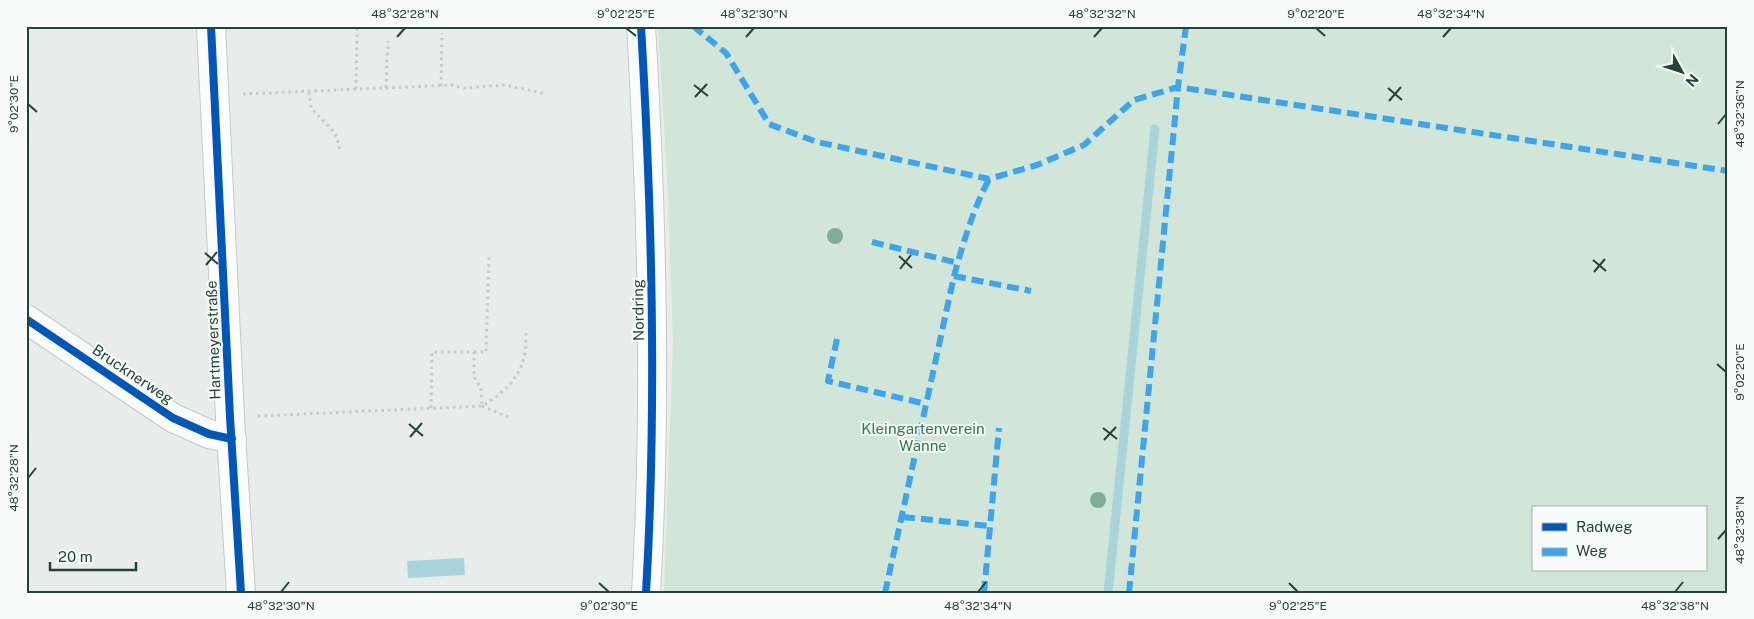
<svg xmlns="http://www.w3.org/2000/svg" width="1754" height="619" viewBox="0 0 1754 619" font-family="'Public Sans',sans-serif">
<rect width="100%" height="100%" fill="#e8edeb"/>
<path fill="#d1e6d8" fill-rule="evenodd" d="M658 26H1728V593H664L673 341 667 177ZM1533 508H1705V570H1533Z"/>
<path fill="#a9d4db" d="M464 558 465 575 408 578 407 561Z"/>
<g fill="none" stroke-linecap="round" stroke-linejoin="round">
<path stroke="#a9d4db" stroke-width="9" d="M1108 593 1155 129"/>
<defs>
<path id="street" d="M211 26 230 417 241 593
M26 319 173 418 209 434 232 439"/>
<path id="secondary" d="M641 26C652 215 657 404 646 593"/>
</defs>
<use href="#street" stroke="#c5cac8" stroke-width="30"/>
<use href="#secondary" stroke="#c3cbc8" stroke-width="30"/>
<path stroke="#c3ccca" stroke-width="3" stroke-dasharray="2.5 4" stroke-linecap="butt" d="M441 86 442 33
M386 88 388 41
M356 89 357 26
M309 92 311 108 335 133 339 145 340 153
M243 94 453 85 462 88 505 85 547 94
M474 352H486L489 257
M482 406 508 417
M431 408 432 352H474V377L481 388 482 406
M258 416 482 406C500 396 517 381 523 361 526 351 526 339 526 329"/>
<use href="#street" stroke="#fcfcfc" stroke-width="28"/>
<use href="#secondary" stroke="#fcfcfc" stroke-width="28"/>
<path stroke="#3ea4ec" stroke-width="6" stroke-dasharray="12 6" stroke-linecap="butt" d="M693 26 726 53 769 124 817 142 989 179 1037 165 1084 145 1134 100 1178 87 1728 171
M872 242 958 263
M954 276 1031 291
M837 339 828 381 926 404
M903 517 990 526
M885 593 954 276C963 243 973 210 989 179
M984 593 999 428
M1129 593 1178 87 1186 26"/>
<defs>
<path id="cycleway" d="M211 26 230 417 241 593
M641 26C652 215 657 404 646 593
M26 319 173 418 209 434 232 439"/>
</defs>
<use href="#cycleway" stroke="#f7fbf9" stroke-width="11"/>
<use href="#cycleway" stroke="#0057b8" stroke-width="8"/>
</g>
<g fill="#81ae93">
<circle cx="835" cy="236" r="8"/>
<circle cx="1098" cy="500" r="8"/>
</g>
<path fill="none" stroke="#24423a" stroke-width="2" d="M626 28 636 36M1316 28 1325 36M397 37 405 28M746 37 754 28M1094 37 1102 28M1443 37 1451 28M694 85 708 96M1388 88 1402 100M695 97 707 84M1389 101 1401 87M28 104 37 112M1718 124 1726 114M205 253 218 264M899 256 912 268M1593 260 1606 271M206 265 217 252M900 269 911 255M1594 272 1605 259M1717 364 1726 372M409 424 423 436M1103 428 1117 439M410 437 422 423M1104 440 1116 427M28 478 36 468M1718 539 1726 530M599 583 609 592M1289 583 1298 592M281 592 289 582M978 592 986 582M1675 592 1683 582"/>
<g text-anchor="middle" dominant-baseline="central" stroke-width="4" stroke-linejoin="round" paint-order="stroke">
<g font-size="15" fill="#24423a" stroke="#f7fbf9">
<text transform="translate(638 310) rotate(-91)">Nordring</text>
<text transform="translate(213 340) rotate(-92)">Hartmeyerstraße</text>
<text transform="translate(133 374) rotate(34)">Brucknerweg</text>
</g>
<g font-size="15" fill="#2d7a4b" stroke="#f7fbf9">
<text x="923" y="428">Kleingartenverein<tspan x="923" dy="17">Wanne</tspan></text>
</g>
</g>
<rect width="1754" height="619" fill="none" stroke="#f7fbf9" stroke-width="55"/>
<rect x="1532" y="506" width="175" height="65" fill="#f7fbf9" stroke="#a3b1ad"/>
<rect x="1542" y="523" width="25" height="8" fill="#0057b8" stroke="#a3b1ad"/>
<text x="1576" y="532" font-size="15" fill="#24423a">Radweg</text>
<rect x="1542" y="548" width="25" height="8" fill="#3ea4ec" stroke="#a3b1ad"/>
<text x="1576" y="556" font-size="15" fill="#24423a">Weg</text>
<g transform="translate(1682 72) rotate(130)" stroke="#f7fbf9" stroke-width="4" paint-order="stroke">
<path d="M0-4L9 19L0 12L-9 19Z" fill="#24423a"/>
<text y="-8" font-size="14" font-weight="bold" text-anchor="middle" fill="#24423a">N</text>
</g>
<path d="M50 562v8h86v-8" fill="none" stroke="#24423a" stroke-width="2.5"/>
<text x="58" y="562" font-size="15" fill="#24423a" stroke="#f7fbf9" stroke-width="4" paint-order="stroke">20 m</text>
<rect x="28" y="28" width="1698" height="564" fill="none" stroke="#24423a" stroke-width="2"/>
<g font-size="12" text-anchor="middle" fill="#24423a">
<text x="405" y="18">48°32'28"N</text>
<text x="626" y="18">9°02'25"E</text>
<text x="754" y="18">48°32'30"N</text>
<text x="1102" y="18">48°32'32"N</text>
<text x="1316" y="18">9°02'20"E</text>
<text x="1451" y="18">48°32'34"N</text>
<text transform="translate(14 104) rotate(-90)" y="4">9°02'30"E</text>
<text transform="translate(1740 114) rotate(-90)" y="4">48°32'36"N</text>
<text transform="translate(1740 372) rotate(-90)" y="4">9°02'20"E</text>
<text transform="translate(14 478) rotate(-90)" y="4">48°32'28"N</text>
<text transform="translate(1740 530) rotate(-90)" y="4">48°32'38"N</text>
<text x="281" y="610">48°32'30"N</text>
<text x="609" y="610">9°02'30"E</text>
<text x="978" y="610">48°32'34"N</text>
<text x="1298" y="610">9°02'25"E</text>
<text x="1675" y="610">48°32'38"N</text>
</g>
</svg>
